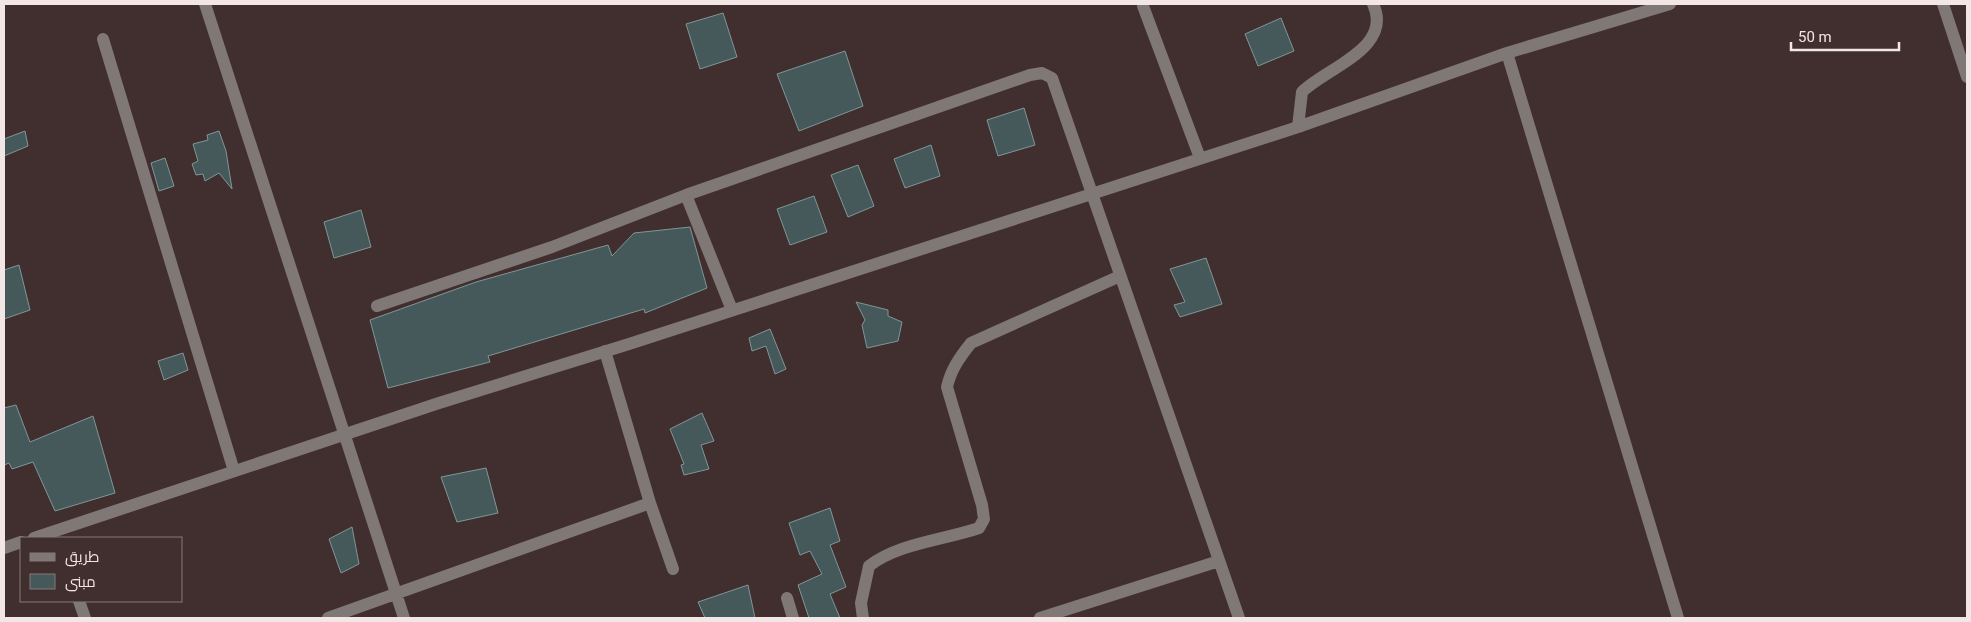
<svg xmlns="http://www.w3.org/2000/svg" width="1971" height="622" viewBox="0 0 1971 622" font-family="Roboto,Cairo,sans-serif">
<rect width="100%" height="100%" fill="#412f2f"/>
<path fill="#45595a" stroke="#809697" d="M723 13 737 57 700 69 686 24Z
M1281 18 1294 51 1258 66 1245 34Z
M845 51 863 106 799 131 777 74Z
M1024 108 1035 145 998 156 987 120Z
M25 131 28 146 4 156V139Z
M219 131 226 151 232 189 219 173 205 181 203 174 196 175 192 164 198 161 193 144 208 140 207 135Z
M931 145 940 176 905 188 894 159Z
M165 158 174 186 159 191 151 163Z
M858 165 874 206 848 217 831 175Z
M814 196 827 232 790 245 777 209Z
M361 210 371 247 334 258 324 222Z
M690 227 707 288 645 313 644 309 488 356 490 362 388 388 370 320 476 282 608 245 612 256 634 233Z
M1206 258 1222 304 1180 317 1174 305 1185 302 1170 269Z
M19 265 30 310 4 319V270Z
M856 302 888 310V316L902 322 898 341 867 348 862 325 865 320Z
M770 329 786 369 775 374 766 346 752 351 749 338Z
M183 353 188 370 164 380 158 361Z
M16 405 30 442 93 416 115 493 55 511 33 462 12 469 9 463 4 465V408Z
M702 413 714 441 701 445 709 469 684 475 681 465 684 464 670 429Z
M486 468 498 513 457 522 441 477Z
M830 508 840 541 830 545 846 587 830 594 840 618H809L798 585 822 574 810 551 800 555 789 523Z
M352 527 359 564 341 573 329 539Z
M748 585 755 618H705L698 602Z"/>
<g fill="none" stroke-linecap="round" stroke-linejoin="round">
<path stroke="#807777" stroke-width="12" d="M205 4 404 618
M1943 4 1967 77
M1143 6 1200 158
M103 39 234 471
M1507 53 1678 618
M1298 127 1302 92C1326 68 1394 48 1373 4
M686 195 732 310
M377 306 552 247 686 195 1030 75 1042 73 1052 78 1239 618
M605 351 650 503 673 569
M34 538 439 403 629 344 1298 127 1507 53 1670 4
M4 548 21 542
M787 598 793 618
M79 601 85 618
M328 618 650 503
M863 618 861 603 869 566C899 543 944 540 979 528L984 519 982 505 947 387C951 369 960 357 971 343L1120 276
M1040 618 1219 561"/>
</g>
<rect width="1971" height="622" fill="none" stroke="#f2e6e6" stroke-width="10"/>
<rect x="20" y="537" width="162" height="65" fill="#412f2f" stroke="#887878"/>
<rect x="30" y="553" width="25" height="8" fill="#807777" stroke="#887878"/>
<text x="65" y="562" font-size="15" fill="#f2e6e6">طريق</text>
<rect x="30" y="574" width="25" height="15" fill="#45595a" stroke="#887878"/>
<text x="65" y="587" font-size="15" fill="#f2e6e6">مبنى</text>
<path d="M1791 42v8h108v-8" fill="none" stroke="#f2e6e6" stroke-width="2.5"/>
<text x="1798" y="42" font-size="15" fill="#f2e6e6" stroke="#412f2f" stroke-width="4" paint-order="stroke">50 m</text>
</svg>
